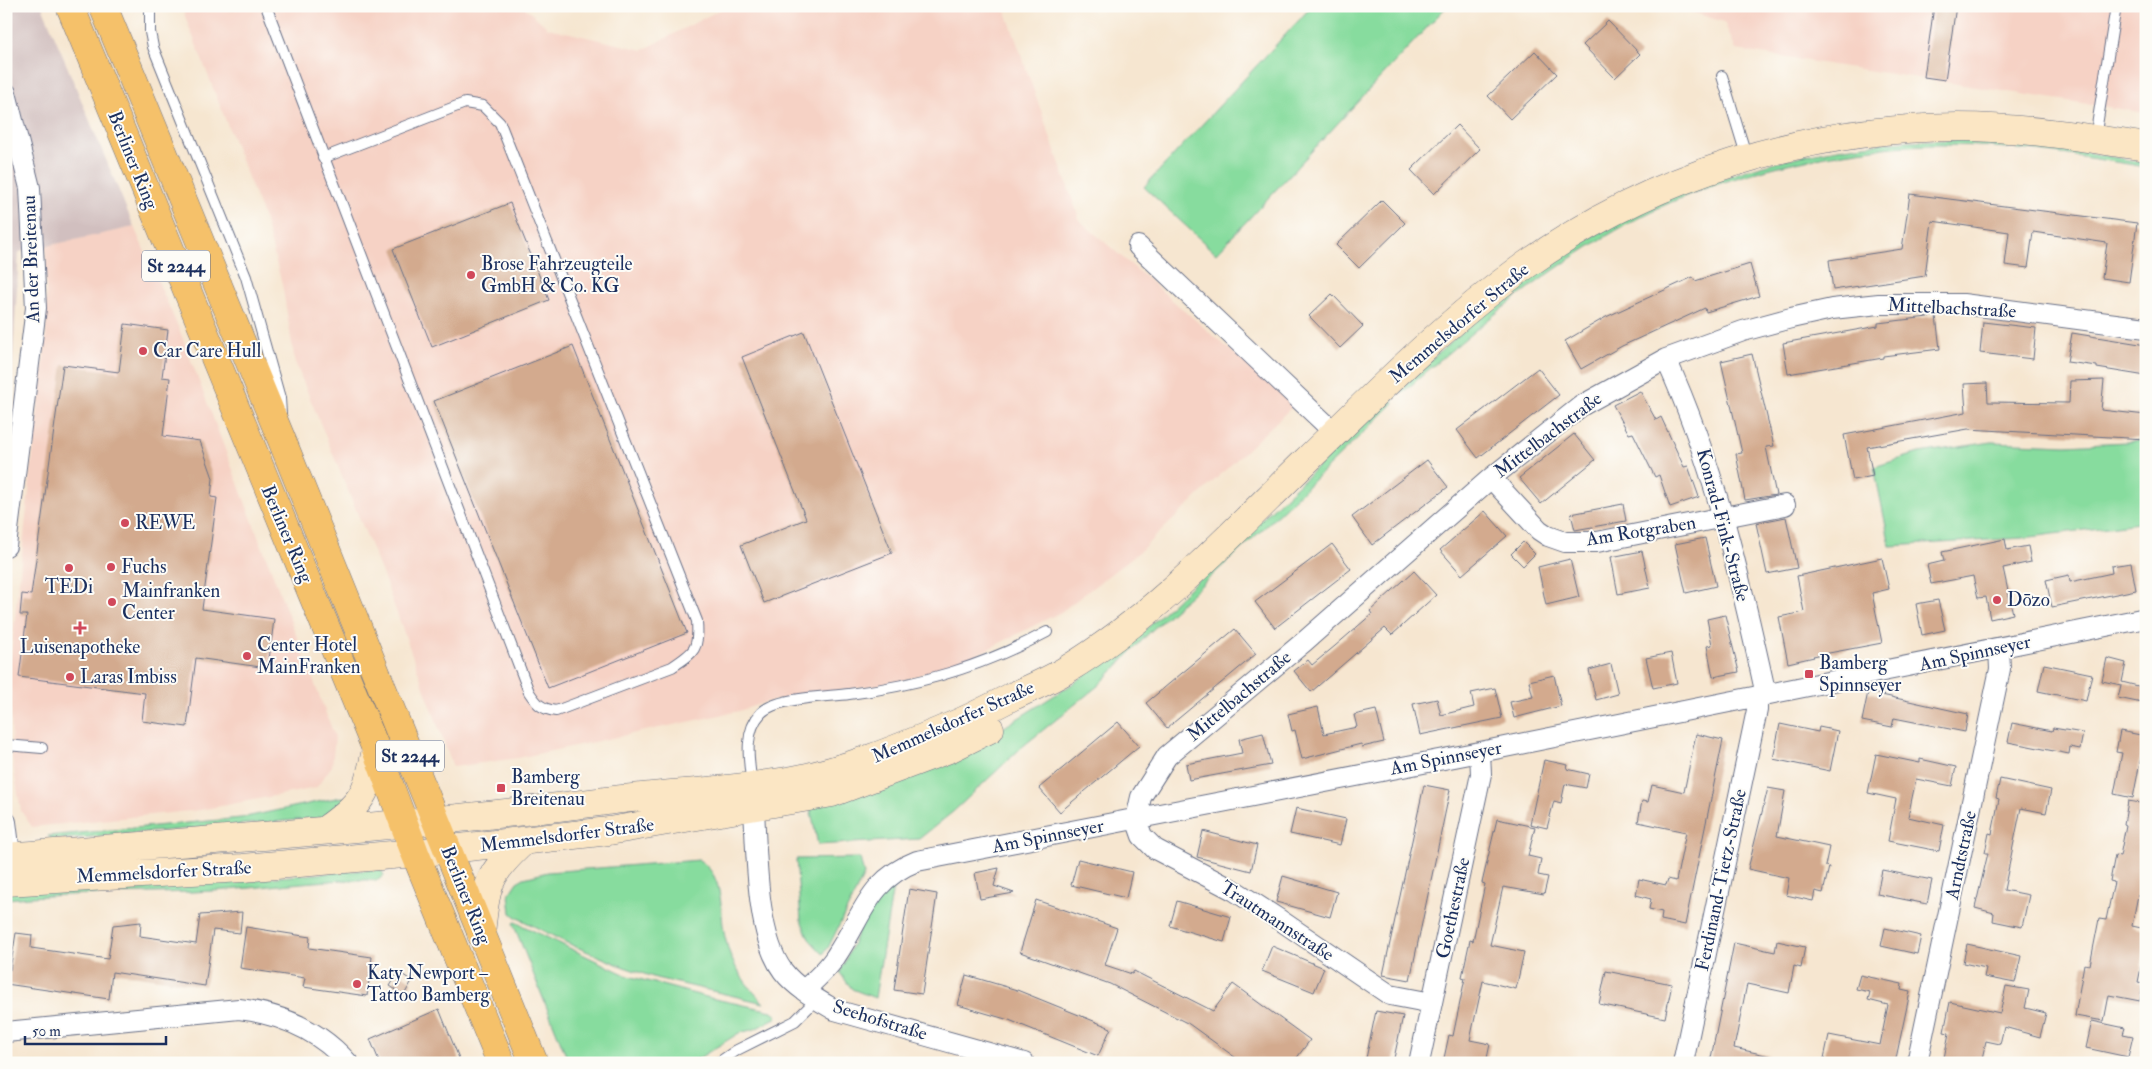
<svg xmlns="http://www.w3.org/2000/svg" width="2152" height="1069" viewBox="0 0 2152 1069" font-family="'IM FELL Double Pica',serif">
<rect width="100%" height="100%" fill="#fdfcf7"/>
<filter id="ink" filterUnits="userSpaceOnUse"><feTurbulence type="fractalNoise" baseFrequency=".02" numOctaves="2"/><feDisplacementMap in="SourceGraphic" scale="10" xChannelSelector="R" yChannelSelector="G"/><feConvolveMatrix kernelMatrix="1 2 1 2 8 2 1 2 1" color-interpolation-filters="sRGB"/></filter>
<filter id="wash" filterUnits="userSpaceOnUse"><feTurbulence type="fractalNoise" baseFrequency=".0096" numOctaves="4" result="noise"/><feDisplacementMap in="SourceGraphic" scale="20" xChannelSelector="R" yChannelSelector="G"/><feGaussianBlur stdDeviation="1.12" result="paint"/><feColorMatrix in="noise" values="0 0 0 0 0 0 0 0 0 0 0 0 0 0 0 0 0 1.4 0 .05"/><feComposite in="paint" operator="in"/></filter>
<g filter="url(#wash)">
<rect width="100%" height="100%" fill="#f6e6d0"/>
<path fill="#f6d2c5" d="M181 6H523L548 28 643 50 727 6H1004L1080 221 1294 405 1139 552 1061 612 966 660 897 682 766 702 739 711 518 758 453 767 384 578 295 362 282 284 265 221Z
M1686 6H2146V113L1736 50 1724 22 1688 11Z
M134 227 179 329 335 737 332 766 316 788 200 810 32 827 21 811 12 758 10 663 46 336V246Z"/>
<path fill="#d1bfbf" d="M6 6H42L134 227 19 252 6 478Z"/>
<path fill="#87dc9e" stroke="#51867e" d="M1312 6H1447L1216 254 1144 187Z
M1982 140 2057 147 2146 163V167C2074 155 2003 144 1930 145 1841 147 1736 171 1656 209 1561 256 1480 324 1401 394L1398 390C1451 342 1504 291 1564 253 1667 189 1786 149 1906 141 1932 140 1957 140 1982 140Z
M1391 397 1394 403 1263 529 1151 631 1099 685 1022 747 954 811 919 839 818 845 810 807 990 736 1074 683 1148 627Z
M2146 441V522L2023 538 1890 546 1874 467 1919 453 1992 442 2066 445Z
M341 797 348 799 321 818 53 840 48 836 241 818Z
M860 858 864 875 828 948 823 954 809 939 801 920 796 859Z
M699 860C727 877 718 913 726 941 732 967 746 985 764 1003L656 978 624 967 567 943 516 917 511 913 509 894 517 882 524 878 548 872Z
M380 869 384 875 378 880C316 878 255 890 192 892 130 894 68 893 6 899V892L85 887H152Z
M893 887 875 998 852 989 840 973 863 920 871 907Z
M515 922 628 976 710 998 772 1011 777 1017 755 1029 739 1033 691 1063H569L513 923Z"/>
<g id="blocks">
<path fill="#d3aa8e" d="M1934 6H1956L1945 80 1924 77Z
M1608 21 1640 54 1615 78 1583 45Z
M1535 51 1557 74 1510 119 1488 96Z
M1457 125 1480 149 1434 194 1411 170Z
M1910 194 2137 223 2129 282 2102 278 2107 243 2033 232 2028 268 2005 265 2009 232 1932 221 1925 276 1833 290 1829 260 1902 249Z
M1382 200 1405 223 1359 268 1336 245Z
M510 203 549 300 432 347 393 249Z
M1750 264 1759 296 1706 312 1705 308 1622 346 1581 369 1565 341 1606 317 1693 277 1695 281Z
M1332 294 1363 326 1340 348 1309 316Z
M1936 316 1940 349 1883 356V358L1788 374 1783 343 1878 326V323Z
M1983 322 2036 328 2033 359 1980 353Z
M125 324 168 330 162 377 170 378 163 436 200 441 213 478 211 497 217 498 202 609 274 619 268 668 196 658 187 727 142 721 145 693 19 677 27 615H20L22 594 31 595 63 365 119 372Z
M804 332 892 553 764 603 741 545 806 519 742 357Z
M2072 333 2146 345V376L2097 368V366L2067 362Z
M573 346 687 633 548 688 434 401Z
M1752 354 1774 446 1766 447 1776 495 1745 500 1736 454 1742 453 1721 361Z
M1538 368 1559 395 1478 458 1457 430Z
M2104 380 2101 410 2146 415V439L1968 429 1867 447 1873 476 1853 480 1844 435 1966 412 1964 384 1987 383 1988 402 2069 403 2070 381Z
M1640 391 1656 420 1661 417 1684 467 1688 466 1699 497 1670 507 1659 475 1655 477 1633 433 1629 434 1613 405Z
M1574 434 1595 460 1541 504 1519 478Z
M1427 460 1448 487 1372 545 1352 517Z
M1623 504 1626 521 1575 530 1571 514Z
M1485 511 1507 536 1462 575 1440 550Z
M1786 517 1797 568 1767 574 1756 523Z
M1705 538 1716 586 1686 593 1675 544Z
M2005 539 2007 550 2028 546 2031 562 2003 568 2013 614 1990 619 1986 597 1978 598 1973 576 1931 584 1927 565 1944 561 1942 552Z
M1523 542 1535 554 1523 566 1511 554Z
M1332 544 1351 569 1275 628 1255 602Z
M1642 551 1650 588 1618 594 1611 557Z
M1882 558 1889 589 1872 593 1882 643 1813 656 1814 657 1788 663 1779 617 1804 612 1797 576Z
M1570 559 1579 597 1546 605 1538 567Z
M2131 563 2136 590 2052 607 2046 580 2069 575 2070 582 2112 573 2111 566Z
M1414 571 1436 595 1392 635 1385 628 1311 692 1294 671 1308 660 1312 665 1335 646 1372 614 1370 611Z
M1938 600 1945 630 1922 635 1916 604Z
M1725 615 1739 672 1713 677 1707 646 1712 645 1707 619Z
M1235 629 1256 654 1167 728 1146 703Z
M1671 653 1677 683 1653 688 1646 658Z
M2107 658 2126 663 2122 682 2146 688 2142 703 2118 698 2121 685 2102 681Z
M1611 664 1618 694 1596 700 1589 670Z
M2044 664 2092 674 2086 701 2038 691Z
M1554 675 1561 706 1514 718 1510 702 1533 697 1529 681Z
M1495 688 1502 718 1420 735 1413 704 1437 699 1441 715 1474 707 1471 693Z
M1868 692 1968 714 1965 732 1894 718 1892 727 1862 721Z
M1318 707 1324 734 1357 727 1354 715 1376 710 1384 742 1362 747 1361 744 1302 759 1295 730 1292 731 1288 714Z
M1118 722 1139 746 1060 812 1039 788Z
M2012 723 2052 731 2053 728 2083 733 2080 749 2070 747 2069 754 2008 742Z
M1780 724 1818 732 1819 727 1838 731 1830 771 1773 759Z
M2120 731 2146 736V758L2141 757 2133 798 2114 794 2122 753 2116 752Z
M1263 733 1271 765 1189 780 1186 764 1242 753 1239 739Z
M1696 734 1723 740 1685 925 1661 920 1662 912 1649 909 1651 899 1636 895 1639 879 1666 885 1668 879 1676 881 1686 832 1638 822 1642 801 1648 802 1652 785 1684 792Z
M1876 754 1920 763V759L1956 767 1952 786 1916 779 1908 817 1944 825 1939 851 1888 841 1896 799 1868 793Z
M1544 760 1568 765 1567 769 1589 774 1586 788 1565 784 1561 803 1554 801 1547 828 1530 824Z
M2000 779 2051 790 2046 813 2021 808 2004 890 2029 895 2022 927 1993 921 1994 913 1975 908 1988 853H1985L1989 833 1992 834 1999 799 1996 798Z
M1424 785 1450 790 1410 980 1383 975Z
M1768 788 1785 791 1777 836 1829 847 1825 866 1829 867 1823 893 1815 891 1813 901 1786 895 1789 878 1748 869Z
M2128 801 2146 804V897L2138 895 2132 926 2146 929V944L2138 982 2143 983 2140 1001 2109 995 2104 1021 2075 1016 2084 964 2090 965 2099 919 2106 920 2114 882 2110 881 2115 855 2120 856 2126 825 2124 824Z
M1296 808 1346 819 1340 845 1290 834Z
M1497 819 1535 827 1528 856 1541 859 1538 875 1548 877 1544 894 1503 887 1490 945 1524 952 1516 989 1483 981 1470 1040 1490 1044 1486 1063H1443L1449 1035 1453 1036 1465 978 1462 977 1470 940 1473 941 1485 884 1482 883Z
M1203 831 1257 845 1251 871 1197 857Z
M1078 859 1132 872 1126 898 1071 885Z
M999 868 994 886 1014 893 980 899 975 873Z
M1882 870 1932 880 1927 904 1877 894Z
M1283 876 1337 892 1330 917 1276 902Z
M909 889 937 894 922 994 894 990Z
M1036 900 1117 928 1105 965 1132 974 1134 971 1213 1011 1233 984 1310 1040 1293 1063H1243L1189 1024 1110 984 1020 952Z
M1177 901 1231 917 1224 942 1170 926Z
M242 912 240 933 213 930 205 986 112 972 109 999 6 984V969L10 970 16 933 32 935 31 948 108 959 113 925 141 922 140 936 196 944 200 915Z
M246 927 310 937 309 948 372 957 367 996 303 987 305 978 240 968Z
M1885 928 1921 936 1917 954 1881 946Z
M1777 941 1805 947 1801 968 1794 966 1789 993 1747 984 1734 1048 1770 1056 1769 1063H1710L1734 943 1775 952Z
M1967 944 2021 956 2015 983 1984 977 1986 968 1963 963Z
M1272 946 1324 968 1314 992 1262 971Z
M1606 971 1672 984 1665 1018 1599 1004Z
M399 972 412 981 404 995 390 986Z
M966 975 1017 990 1111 1028 1098 1056 1009 1020 958 1005Z
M1860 975 1902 984 1901 990 1910 992 1895 1063H1823L1829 1035 1880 1045 1888 1005 1868 1000 1870 992 1856 989Z
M2006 986 2029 990 2025 1008 2046 1013 2040 1037 2004 1027 2000 1044 1986 1041 1981 1063H1943L1949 1033 1944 1032 1950 1002 2000 1013Z
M439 1009 461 1063H380L370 1039Z
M1376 1011 1403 1016 1393 1063H1365Z
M2092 1021 2125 1028 2123 1034 2133 1036 2128 1057 2086 1048Z"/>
</g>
</g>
<g filter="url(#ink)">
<use href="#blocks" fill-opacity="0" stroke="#686f86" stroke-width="1"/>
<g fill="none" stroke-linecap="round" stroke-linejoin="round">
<defs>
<path id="service" d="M150 6V32L153 47 246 277 280 398 281 414
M266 6 529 692C537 704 541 709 556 711L672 667C695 652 699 649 697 621L500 123 483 106 465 103 323 158
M1722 76 1747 158
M2095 138 2116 6
M6 745 42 748
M752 785C749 762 743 732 761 713 776 697 828 697 849 694 921 685 984 666 1047 632
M718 1063 737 1050 795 1021 817 999"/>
<path id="minor" d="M6 93 30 188 36 308 6 546
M1138 246 1335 433
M1666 359C1715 466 1741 581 1766 695
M1491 478 1539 530 1548 536 1565 542H1597L1785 505
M753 793C757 842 754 933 783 971 796 988 818 1000 835 1010L1024 1063
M6 822 12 870
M804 990C815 980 828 969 836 956 863 916 868 880 917 861L1480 752 2146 618
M1432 1003 1390 995 1280 920 1235 891 1155 849 1142 836 1136 819 1141 797 1167 756 1305 641 1491 478 1581 406 1666 359 1743 331 1791 318 1832 309 1879 304H1963L2146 328
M6 1032 239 1009C281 1014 320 1031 348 1063
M1419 1063 1481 774 1480 752
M1683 1063 1757 710V697
M1917 1063 2000 669 1999 648"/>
<path id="secondary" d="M325 830C362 804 368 793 376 749
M6 857C206 840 407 827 606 801 668 793 731 791 793 780 847 770 899 748 949 727 971 718 992 707 1013 696 1031 688 1050 680 1066 670 1157 615 1230 535 1306 461 1376 393 1446 322 1526 265 1651 176 1805 128 1958 127 2021 127 2084 137 2146 147
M6 882 243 868 415 853 609 831 832 793 949 749 990 729
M481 934C486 886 487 874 524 841"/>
<path id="primary" d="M70 6 376 749 415 853 501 1063
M103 6 281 438 534 1063"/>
</defs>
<use href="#service" stroke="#686f86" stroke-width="12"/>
<use href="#minor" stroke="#686f86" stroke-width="22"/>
<use href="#secondary" stroke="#686f86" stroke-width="29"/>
<use href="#primary" stroke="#686f86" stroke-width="29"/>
<use href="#service" stroke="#fff" stroke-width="10"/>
<use href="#minor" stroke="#fff" stroke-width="20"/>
<use href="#secondary" stroke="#fbe6c4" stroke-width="28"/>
<use href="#primary" stroke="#f5c16b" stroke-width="28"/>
</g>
</g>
<g fill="#d1495b" stroke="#fdfcf7" stroke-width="2">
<circle cx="471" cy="275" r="5"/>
<circle cx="143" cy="351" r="5"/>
<circle cx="125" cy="523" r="5"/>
<circle cx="111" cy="567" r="5"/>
<circle cx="69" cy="568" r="5"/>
<circle cx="1997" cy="600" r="5"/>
<circle cx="112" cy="602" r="5"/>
<path d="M77.5 620.5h5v5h5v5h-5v5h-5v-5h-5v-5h5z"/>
<circle cx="247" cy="656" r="5"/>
<rect x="1804" y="669" width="10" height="10" rx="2.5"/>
<circle cx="70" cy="677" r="5"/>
<rect x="496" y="783" width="10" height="10" rx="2.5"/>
<circle cx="357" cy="984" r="5"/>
</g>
<g text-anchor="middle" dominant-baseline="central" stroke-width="4" stroke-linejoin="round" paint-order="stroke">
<g fill="#fdfcf7" stroke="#5f6c8c" stroke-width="1">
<rect x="142" y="250.5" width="68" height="31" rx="4"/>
<rect x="376" y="740.5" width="68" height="31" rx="4"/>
</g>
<g font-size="18" font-weight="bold" fill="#1b2f5e">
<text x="176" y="266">St 2244</text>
<text x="410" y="756">St 2244</text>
</g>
<g font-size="19" fill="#1b2f5e" stroke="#fdfcf7">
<text transform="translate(133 160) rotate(68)">Berliner Ring</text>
<text transform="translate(31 259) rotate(-92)">An der Breitenau</text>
<text transform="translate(1952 308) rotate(3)">Mittelbachstraße</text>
<text transform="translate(1459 323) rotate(-40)">Memmelsdorfer Straße</text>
<text transform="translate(1548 435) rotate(-37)">Mittelbachstraße</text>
<text transform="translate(1723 525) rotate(75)">Konrad-Fink-Straße</text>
<text transform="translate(1641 531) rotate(-9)">Am Rotgraben</text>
<text transform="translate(287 534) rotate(67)">Berliner Ring</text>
<text transform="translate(1975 653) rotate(-12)">Am Spinnseyer</text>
<text transform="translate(1239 696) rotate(-40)">Mittelbachstraße</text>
<text transform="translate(953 722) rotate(-24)">Memmelsdorfer Straße</text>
<text transform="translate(1446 758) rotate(-11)">Am Spinnseyer</text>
<text transform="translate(567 835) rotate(-7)">Memmelsdorfer Straße</text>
<text transform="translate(1048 836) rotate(-11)">Am Spinnseyer</text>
<text transform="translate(1961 855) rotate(-78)">Arndtstraße</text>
<text transform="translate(164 872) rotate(-3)">Memmelsdorfer Straße</text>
<text transform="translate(1721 880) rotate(-78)">Ferdinand-Tietz-Straße</text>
<text transform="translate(466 895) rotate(68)">Berliner Ring</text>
<text transform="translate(1453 908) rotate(-78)">Goethestraße</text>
<text transform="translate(1277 921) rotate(33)">Trautmannstraße</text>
<text transform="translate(880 1020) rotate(17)">Seehofstraße</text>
</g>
<g font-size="19" fill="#1b2f5e" stroke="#fdfcf7" text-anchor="start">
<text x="481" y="264">Brose Fahrzeugteile<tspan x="481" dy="22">GmbH &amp; Co. KG</tspan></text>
<text x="153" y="351">Car Care Hull</text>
<text x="135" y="523">REWE</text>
<text x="121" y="567">Fuchs</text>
<text x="69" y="587" text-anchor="middle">TEDi</text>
<text x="122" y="591">Mainfranken<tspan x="122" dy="22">Center</tspan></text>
<text x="2007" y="600">Dōzo</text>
<text x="257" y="645">Center Hotel<tspan x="257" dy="22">MainFranken</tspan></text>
<text x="80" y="647" text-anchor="middle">Luisenapotheke</text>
<text x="1819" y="663">Bamberg<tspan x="1819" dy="22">Spinnseyer</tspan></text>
<text x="80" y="677">Laras Imbiss</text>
<text x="511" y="777">Bamberg<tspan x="511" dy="22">Breitenau</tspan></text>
<text x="367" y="973">Katy Newport –<tspan x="367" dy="22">Tattoo Bamberg</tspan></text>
</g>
</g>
<rect width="2152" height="1069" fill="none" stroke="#fdfcf7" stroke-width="25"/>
<path d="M25 1036v8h141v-8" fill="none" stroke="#1b2f5e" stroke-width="2.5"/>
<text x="32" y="1036" font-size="15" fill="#1b2f5e" stroke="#fdfcf7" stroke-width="4" paint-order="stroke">50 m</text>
</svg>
